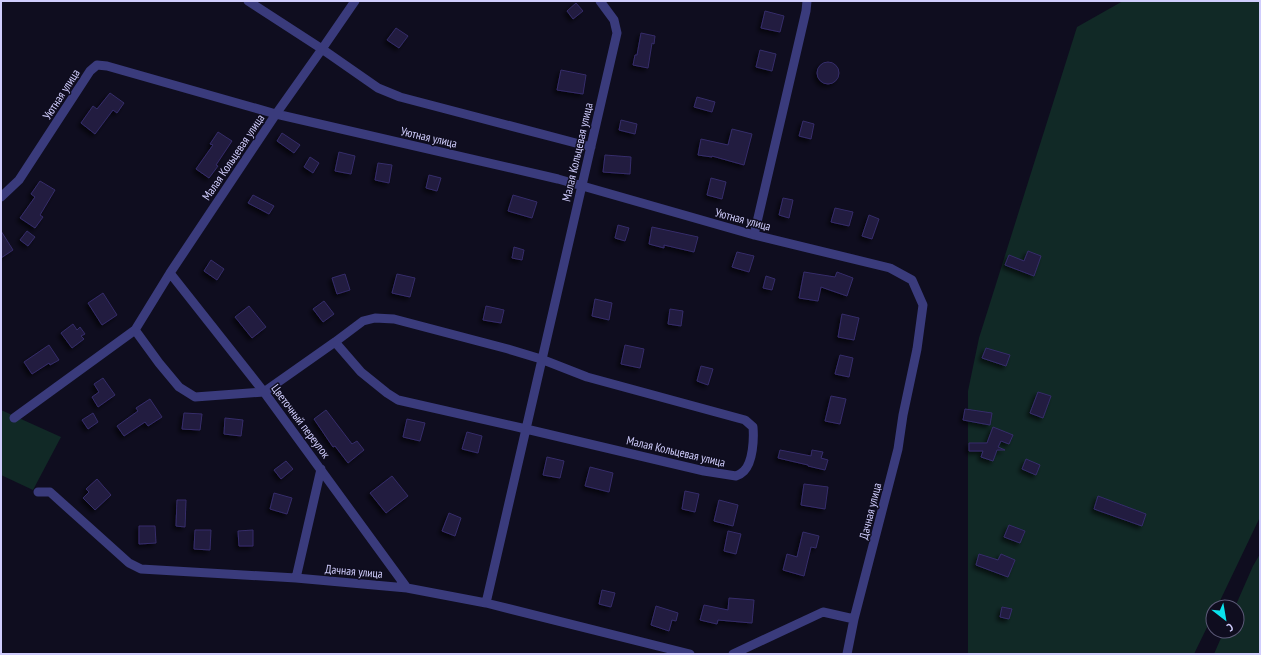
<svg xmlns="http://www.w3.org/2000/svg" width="1261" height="655" viewBox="0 0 1261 655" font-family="'PT Sans Narrow',sans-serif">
<defs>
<filter id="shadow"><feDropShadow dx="-3" dy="3" stdDeviation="2" flood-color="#0009"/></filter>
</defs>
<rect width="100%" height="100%" fill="#0f0d1f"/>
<path fill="#112926" d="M1123 1H1260V517L1217 607H1213V615L1194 654H968V391L979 338 1077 27Z
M1 410 61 437 33 490 1 475Z
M1260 554V654H1214L1224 631H1237V607H1235L1253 566Z"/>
<path fill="#201a3f" stroke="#362d6a" filter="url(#shadow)" d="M576 3 583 11 573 19 567 11Z
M765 11 784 16 780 32 761 28Z
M396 28 408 36 399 48 387 40Z
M641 33 655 36 654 44 652 43 648 68 633 65 635 55H637Z
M760 50 776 54 772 71 756 67Z
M817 73a11 11 0 1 1 22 0a11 11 0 1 1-22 0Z
M561 70 586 75 583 94 557 90Z
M110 93 124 103 117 113 113 110 95 134 81 123 93 106 97 109Z
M697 97 715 102 712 112 694 107Z
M621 120 637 124 635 134 619 130Z
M803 121 814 124 811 139 799 136Z
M732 129 752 134 744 165 712 156V157L698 155 701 139 728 145Z
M218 132 232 141 216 165 218 166 209 178 196 169 213 145 210 144Z
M282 133 300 145 294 153 277 141Z
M339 152 355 156 351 174 335 171Z
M605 155 631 157 630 174 603 172Z
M310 157 319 163 313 173 304 167Z
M378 163 392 165 389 183 375 180Z
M429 175 441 178 437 191 426 188Z
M711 178 726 182 722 199 707 195Z
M40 181 55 190 40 215 43 217 35 228 20 218 35 197 31 194Z
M253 195 274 206 269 214 248 203Z
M513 195 537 202 532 218 508 211Z
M783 198 793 200 789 218 779 215Z
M835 208 853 212 849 226 831 222Z
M869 215 879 219 872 239 862 236Z
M618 225 629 228 625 241 615 238Z
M652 227 698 237 694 252 664 245V248L649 244Z
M1 231 13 250 1 258Z
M27 231 35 237 28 246 20 240Z
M514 247 524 250 522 260 512 258Z
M1028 251 1041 256 1034 276 1005 265 1009 255 1024 261Z
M737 252 754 256 749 272 732 267Z
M211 260 224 269 217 280 204 271Z
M804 272 835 277 837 272 853 278 847 296 821 287 818 301 799 298Z
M345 274 350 290 337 294 332 278Z
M397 274 415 278 410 297 392 293Z
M766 276 775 279 772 290 763 288Z
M103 293 117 315 102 325 88 303Z
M595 299 612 303 609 320 592 316Z
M324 301 334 314 323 322 313 309Z
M249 306 266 327 252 338 235 317Z
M486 306 504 310 501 323 483 320Z
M670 309 683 311 681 326 668 324Z
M842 314 859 318 854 340 838 337Z
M73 324 77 330 80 327 85 334 81 336 84 339 72 348 61 333Z
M49 345 59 360 50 365 49 363 32 374 24 362Z
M625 345 644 349 640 368 621 364Z
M986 348 1010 355 1006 366 982 358Z
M840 355 853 358 849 377 835 374Z
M701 366 713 369 708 385 697 381Z
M103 378 115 395 98 407 92 397 99 392 94 384Z
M1038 392 1051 396 1043 418 1030 413Z
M831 396 846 399 840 424 825 421Z
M150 399 162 417 148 426 145 422 124 436 117 426 138 411 136 408Z
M965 409 992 413 990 425 963 420Z
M326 410 352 444 357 441 364 450 348 463 335 446 333 447 314 419Z
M93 413 98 422 88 429 82 420Z
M184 413 202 414 200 430 182 429Z
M225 418 243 420 241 436 224 434Z
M407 419 425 423 420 441 403 437Z
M993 427 1013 435 1009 444 1001 441 998 447 1005 450H997L993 461 981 457 983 451H969V443H987Z
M467 432 482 436 478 453 462 449Z
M780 450 811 456 812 450 823 452 821 458 828 460 825 470 808 466V465L778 458Z
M547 457 564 461 560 478 543 475Z
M1026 459 1040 465 1036 475 1022 469Z
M286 461 293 469 281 479 274 470Z
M590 467 613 473 609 492 585 486Z
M392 476 408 496 386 513 370 493Z
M97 479 111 495 95 510 83 498 89 492 86 489Z
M804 484 828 487 825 509 801 505Z
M685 491 699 494 695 512 682 509Z
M274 493 292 498 287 514 270 509Z
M1098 496 1146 514 1142 526 1094 509Z
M177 500H186L185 527 176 526Z
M719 500 738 505 733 526 714 521Z
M449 513 461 518 455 536 442 531Z
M1009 525 1025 531 1020 543 1004 537Z
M139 526H155L156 543 139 544Z
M195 530H211L210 550 194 549Z
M253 530V546H239L238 531Z
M728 531 741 534 736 554 724 551Z
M803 532 819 536 816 548 811 547 804 576 783 570 787 554 797 557Z
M979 554 998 560 1001 554 1015 560 1008 577 976 565Z
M602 590 615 593 611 607 599 604Z
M729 598 754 600 752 623 718 620 717 624 700 620 704 605 728 610Z
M656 606 678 613 676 621 672 620 669 631 651 625Z
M1002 607 1012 609 1009 619 1000 617Z"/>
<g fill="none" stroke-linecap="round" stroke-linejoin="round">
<path stroke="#3a3b7c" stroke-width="9" d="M248 1 322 49 378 88 400 97 591 147
M1 197 19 180 90 71 97 65 107 66 276 114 558 179 754 235 890 268 912 280 923 305 917 349 903 415 898 449 854 619 847 654
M754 235 806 11 807 1
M170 273 264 392 407 588
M135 330 159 363 179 387 195 397 264 392 335 342 363 321 375 318 394 319 508 349 541 359 587 377 745 420 753 427C754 439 753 462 744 471 742 473 739 475 736 476L704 471 526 429 398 400 387 393 361 372 335 342
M14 418 135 330 170 273 276 114 322 49 355 1
M38 492H50L129 563 141 569 296 578 407 588 486 603 690 654
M296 578 321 469
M486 603 617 33 614 20 600 1
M733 654 823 612 854 619"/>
</g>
<g text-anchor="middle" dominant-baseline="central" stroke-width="3" stroke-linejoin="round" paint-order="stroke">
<g font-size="12" fill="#d0cdfd" stroke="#0f0d1f">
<text transform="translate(61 94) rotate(-57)">Уютная улица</text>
<text transform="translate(429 137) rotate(13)">Уютная улица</text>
<text transform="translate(577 152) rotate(-77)">Малая Кольцевая улица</text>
<text transform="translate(233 157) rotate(-56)">Малая Кольцевая улица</text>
<text transform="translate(743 219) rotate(15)">Уютная улица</text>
<text transform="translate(301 421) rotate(53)">Цветочный переулок</text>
<text transform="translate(676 451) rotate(13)">Малая Кольцевая улица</text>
<text transform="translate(870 511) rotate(-76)">Дачная улица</text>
<text transform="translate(354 571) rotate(5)">Дачная улица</text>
</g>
</g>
<rect width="1261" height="655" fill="none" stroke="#d0cdfd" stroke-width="4"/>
<g transform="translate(1225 619) rotate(149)"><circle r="19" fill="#0f0d1f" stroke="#5c5a78"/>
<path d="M0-3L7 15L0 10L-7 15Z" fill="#0ae2ec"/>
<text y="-6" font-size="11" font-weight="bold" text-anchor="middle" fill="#d0cdfd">С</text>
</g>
</svg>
